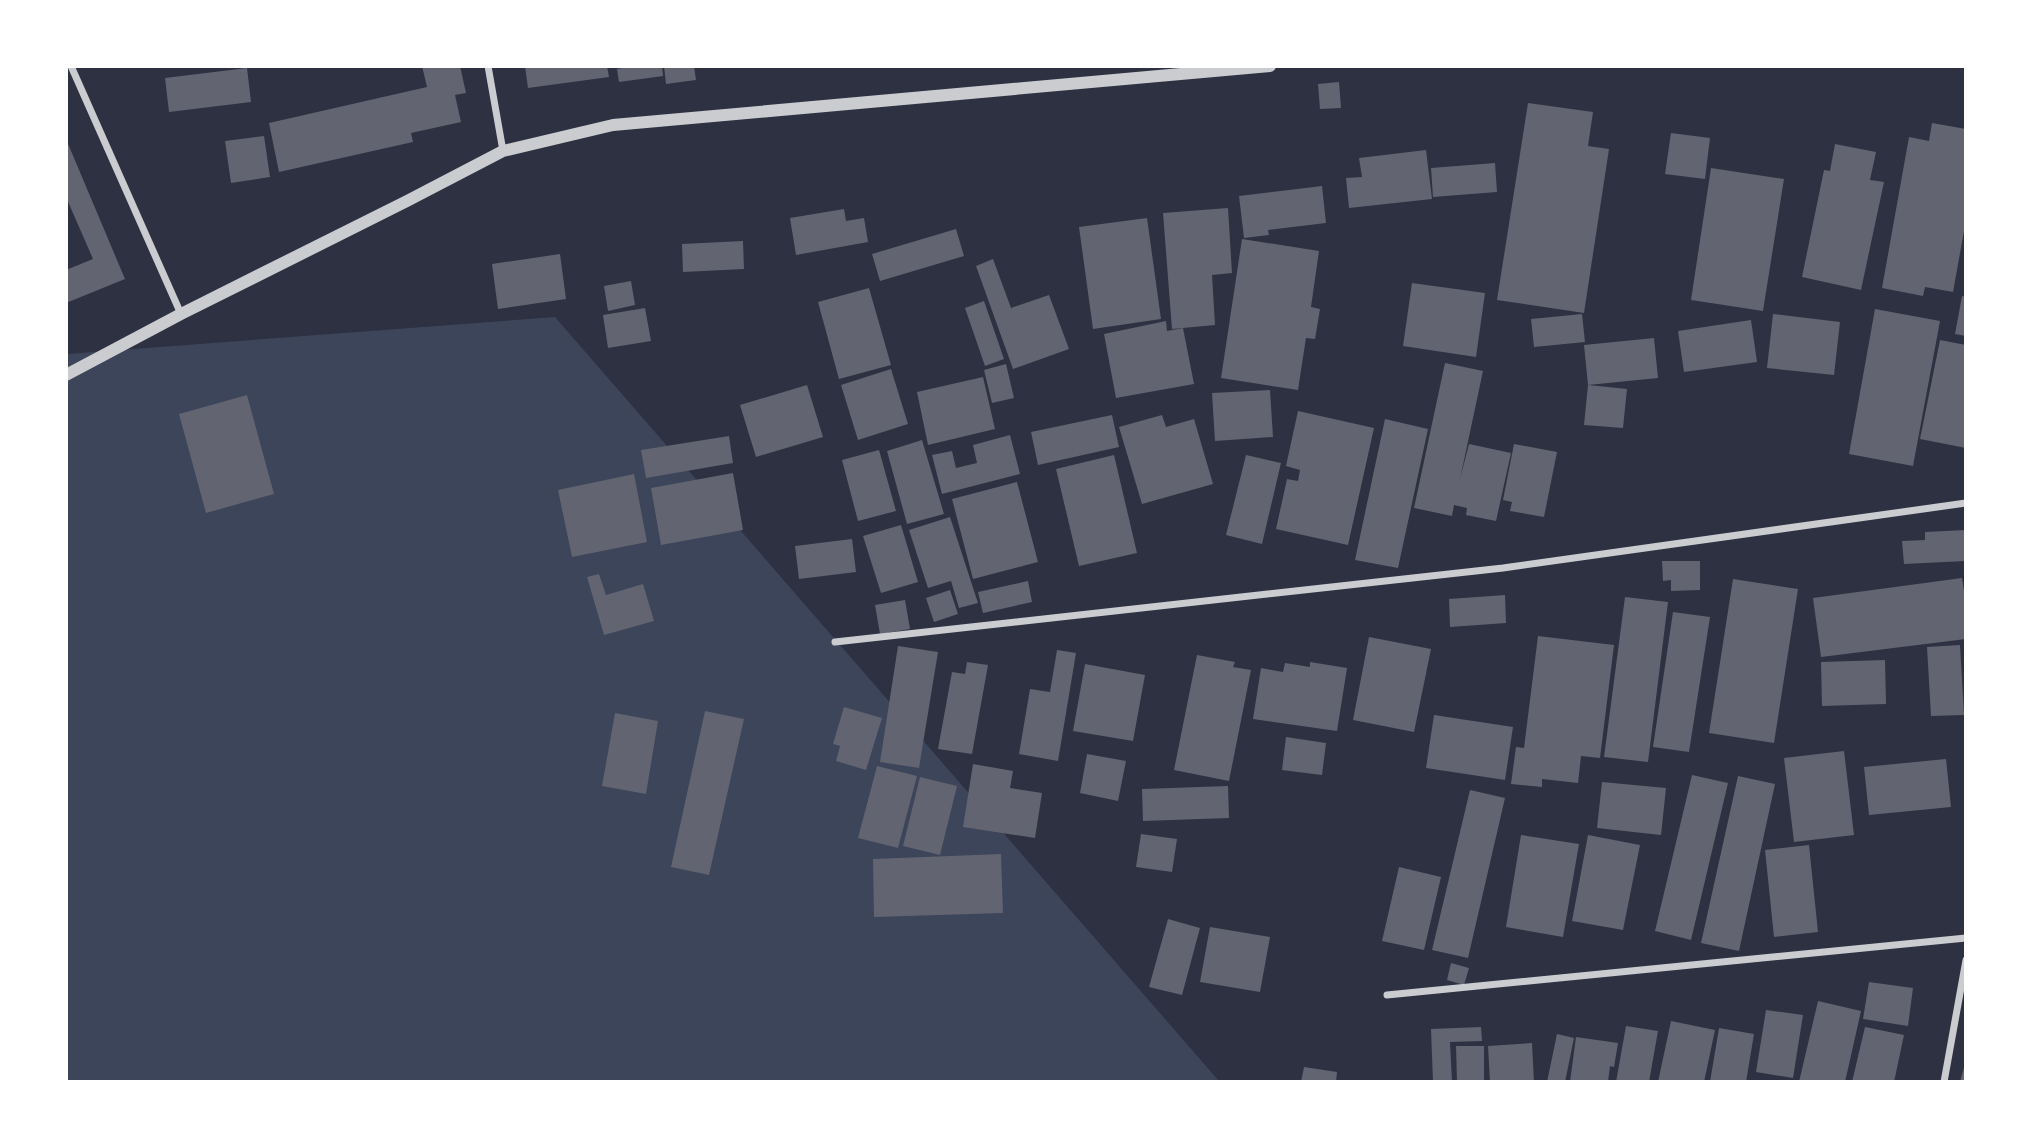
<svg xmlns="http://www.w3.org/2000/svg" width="2032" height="1148" viewBox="0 0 2032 1148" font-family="Merriweather,serif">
<rect width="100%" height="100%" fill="#2d3142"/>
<path fill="#3c4559" d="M555 317 1219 1081 67 1082V354Z"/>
<path fill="#626471" d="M422 66H460L466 93 455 95 461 122 411 133 413 142 279 172 269 123 427 87Z
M525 66H607L609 77 528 88Z
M633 66H662L663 76 619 82 617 69Z
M664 66H694L696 80 666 84Z
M247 68 251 102 169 112 165 78Z
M1339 82 1341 108 1320 109 1318 84Z
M1528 103 1593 112 1588 146 1609 149 1584 313 1497 300Z
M1932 123 1966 129V220L1953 292 1925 287 1923 296 1882 288 1909 137 1929 141Z
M1671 133 1710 138 1705 179 1665 174Z
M264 136 270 177 231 183 225 141Z
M66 139 125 279 66 303V270L93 259 66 197Z
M1835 144 1876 152 1870 180 1884 182 1861 290 1802 277 1824 170 1830 171Z
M1426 150 1432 199 1349 208 1346 178 1362 177 1359 158Z
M1495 163 1497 192 1433 197 1431 168Z
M1711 168 1784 179 1763 311 1691 300Z
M1322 186 1326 223 1268 230 1269 235 1244 238 1239 196Z
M1228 208 1232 273 1212 275 1215 325 1172 329 1163 213Z
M844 209 846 221 864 218 868 242 796 255 790 218Z
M1147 218 1161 319 1093 329 1079 227Z
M956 229 964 256 880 281 872 254Z
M1242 239 1319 251 1311 307 1320 309 1315 339 1306 338 1298 390 1221 378Z
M743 241 744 269 683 272 682 244Z
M560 254 566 299 498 309 492 264Z
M993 259 1011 308 1049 295 1069 349 1013 369 976 266Z
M631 281 635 305 608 311 604 286Z
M1412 283 1485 293 1476 357 1403 346Z
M869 288 891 365 839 379 818 302Z
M1962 296 1966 297V336L1955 334Z
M984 301 1004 359 985 366 965 308Z
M645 308 651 341 608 348 603 315Z
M1875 309 1940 321 1913 466 1849 454Z
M1582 314 1585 342 1534 347 1531 319Z
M1773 314 1840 322 1834 375 1767 368Z
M1751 320 1757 362 1684 372 1678 331Z
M1166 321 1167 331 1183 328 1194 384 1116 398 1104 334Z
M1654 338 1658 378 1588 385 1584 345Z
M1940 340 1966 345V448L1920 439Z
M1445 363 1483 371 1460 479 1469 444 1511 453 1496 521 1466 515 1467 508 1454 505 1452 516 1414 508Z
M1006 364 1014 398 992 403 984 370Z
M891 369 908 424 858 440 841 385Z
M983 377 995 429 928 445 917 392Z
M807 385 823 437 756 457 740 405Z
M1588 385 1627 389 1623 428 1584 425Z
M1270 390 1273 437 1215 441 1212 393Z
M247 395 274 494 206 513 179 414Z
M1298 411 1374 428 1348 545 1276 529 1287 479 1298 481 1300 470 1286 466Z
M1112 415 1119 447 1038 465 1031 432Z
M1162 415 1166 427 1194 419 1213 484 1142 504 1119 427Z
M1385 419 1428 429 1398 568 1355 560Z
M1010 435 1020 474 942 494 932 455 952 451 956 468 977 463 973 445Z
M729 436 733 463 646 478 641 450Z
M922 440 944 514 907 524 887 451Z
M1514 444 1557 452 1544 517 1510 511 1512 502 1503 500Z
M879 450 896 511 858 521 842 460Z
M1114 455 1137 553 1079 566 1056 469Z
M1246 455 1281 463 1262 544 1226 535Z
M733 473 743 530 661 545 651 488Z
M634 474 647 542 572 557 558 490Z
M1017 482 1038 562 973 579 952 499Z
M950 517 978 603 959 608 951 581 928 588 909 530Z
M901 525 918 582 881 593 863 536Z
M1966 530V561L1904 564 1902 541 1925 540V532Z
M852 539 856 572 799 579 795 546Z
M1662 561H1700V590L1671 591V580L1663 581Z
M599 574 606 595 643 584 654 621 604 635 587 577Z
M1962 578 1966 604V639L1821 657 1813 598Z
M1733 579 1798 589 1774 743 1709 733Z
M1028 581 1032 602 983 613 978 592Z
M950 590 958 614 934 622 926 598Z
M1505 595 1506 623 1450 627 1449 599Z
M1625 597 1668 602 1648 762 1604 757Z
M905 600 910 629 880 634 875 605Z
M1673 612 1710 617 1689 752 1653 747Z
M1538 636 1614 645 1600 758 1581 756 1578 783 1542 779V787L1511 784 1516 747 1524 748Z
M1369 637 1431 649 1414 732 1353 720Z
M1960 645 1964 715 1931 716 1927 647Z
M898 646 938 652 919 768 880 762Z
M1057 650 1076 653 1058 761 1019 754 1030 689 1050 692Z
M1197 655 1235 662 1233 667 1251 670 1229 781 1174 770Z
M1885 660 1886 704 1822 706 1821 662Z
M967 662 988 665 972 754 938 749 952 672 965 674Z
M1310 662 1347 668 1337 731 1253 719 1261 668 1283 672 1285 663 1310 667Z
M1085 664 1145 675 1133 741 1073 731Z
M844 707 882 718 866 770 836 761 840 746 833 744Z
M705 711 744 719 709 875 671 867Z
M615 713 658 721 646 794 602 786Z
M1434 715 1513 727 1505 780 1426 768Z
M1286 737 1326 743 1322 775 1282 770Z
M1844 751 1854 835 1794 842 1784 758Z
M1087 754 1126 761 1118 801 1080 793Z
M1946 759 1951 807 1869 815 1864 767Z
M973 764 1013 771 1010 788 1042 793 1035 838 963 827Z
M877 766 917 776 898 848 858 838Z
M1692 775 1728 783 1691 940 1655 931Z
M1738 776 1775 784 1739 951 1701 943Z
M920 777 957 786 940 855 903 846Z
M1602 782 1666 788 1661 835 1597 828Z
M1228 786 1229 818 1143 821 1142 789Z
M1470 790 1505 798 1468 958 1432 950Z
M1141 834 1177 839 1172 872 1136 867Z
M1521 835 1579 844 1563 937 1506 927Z
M1588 835 1640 845 1623 930 1572 921Z
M1809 845 1818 932 1774 937 1765 850Z
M1001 854 1003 913 874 917 873 859Z
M1399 867 1441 877 1424 950 1382 941Z
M1168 919 1200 928 1182 995 1149 987Z
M1210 927 1270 937 1260 992 1200 982Z
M1451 963 1469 968 1464 985 1447 980Z
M1869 982 1913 988 1908 1026 1863 1019Z
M1818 1001 1861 1011 1845 1082H1799Z
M1766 1010 1803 1015 1793 1078 1756 1072Z
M1671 1021 1715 1030 1704 1082H1658Z
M1626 1026 1658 1031 1649 1082H1616Z
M1481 1027 1482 1041 1450 1042 1452 1082H1433L1431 1029Z
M1865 1027 1904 1035 1894 1082H1852Z
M1719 1028 1754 1034 1746 1082H1710Z
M1557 1034 1574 1038 1565 1082H1547Z
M1576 1037 1618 1043 1614 1067 1610 1066 1608 1082H1570Z
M1532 1043 1534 1082H1490L1488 1046Z
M1456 1046H1484V1082H1457Z
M1965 1064 1966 1082H1960Z
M1304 1067 1337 1072 1336 1082H1301Z"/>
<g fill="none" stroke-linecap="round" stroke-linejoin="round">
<path stroke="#caccd0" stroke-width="7" d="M71 66 181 314
M488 66 503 151
M835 642 1503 568 1966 503
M1387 995 1966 938
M1944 1082 1966 960"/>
<path stroke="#caccd0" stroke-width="12" d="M66 375 181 314 407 201 503 151 613 125 1270 66"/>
</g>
<rect width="2032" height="1148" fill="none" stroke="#ffffff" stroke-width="136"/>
</svg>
